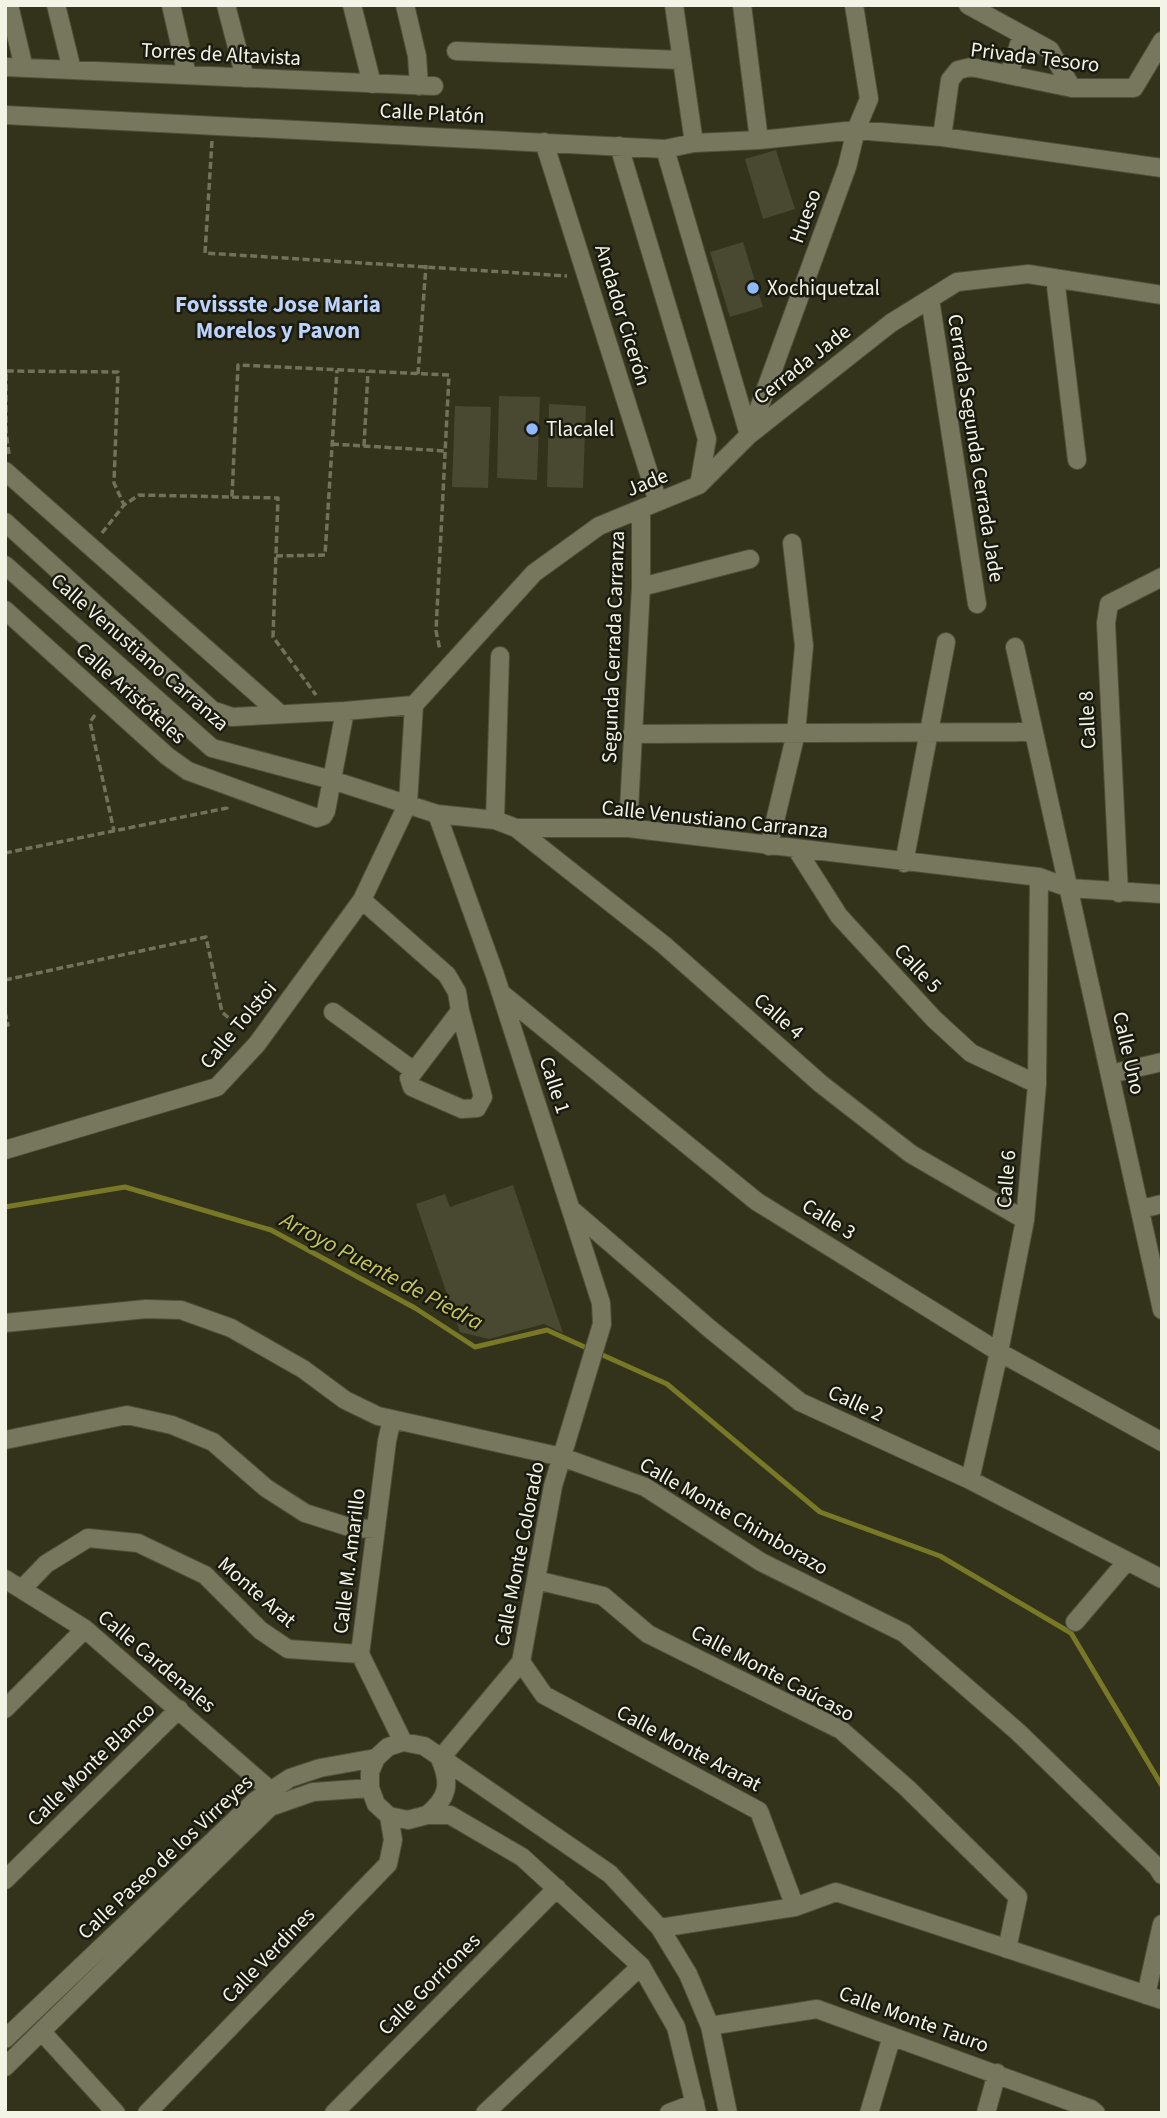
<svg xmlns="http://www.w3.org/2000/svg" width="1167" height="2118" viewBox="0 0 1167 2118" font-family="'Source Sans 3',sans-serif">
<rect width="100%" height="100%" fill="#33331b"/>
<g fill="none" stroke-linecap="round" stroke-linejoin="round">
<path stroke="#787826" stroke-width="5" d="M5 1207 125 1187 271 1230 415 1308 475 1347 547 1330 589 1349
M598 1353 667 1384 820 1512 940 1556 1071 1633 1162 1786"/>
</g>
<path fill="#494931" d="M776 150 795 209 763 219 745 159Z
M743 242 763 307 730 317 710 252Z
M499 396 540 397 537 480 497 478Z
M549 404 586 406 583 488 547 487Z
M455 406 491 407 488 488 452 487Z
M513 1185 563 1333 544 1324 489 1339 460 1332 416 1204 445 1194 450 1207Z"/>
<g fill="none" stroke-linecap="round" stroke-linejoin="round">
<defs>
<path id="minor" d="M9 5 24 68
M56 5 72 70
M171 5 187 75
M226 5 245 78
M352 5 372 84
M405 5 417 56 419 86
M674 5 694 143
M742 5 759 140
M968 5 1050 50 1072 88
M456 51 680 60
M5 67 434 86
M1009 75 1022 35
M5 115 665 149 694 143 759 140 856 130 942 137 1162 168
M942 137 950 80 958 70 971 67 1072 88H1134L1162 41
M544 142 658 502
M619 146 707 439 699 485
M665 149 749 435
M1055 278 1077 460
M930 299 977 604
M749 435 847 167 856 130 869 99 854 5
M5 471 279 713
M5 522 212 710 232 717 345 711 414 705
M5 565 212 748 332 780 437 814 495 820 516 828H628L1039 877 1069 888 1162 894
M641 587 750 559
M5 610 167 756 188 771 317 818 323 816 326 811 345 711
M1015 647 1162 1310
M632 734 1034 732
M437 814 495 975 601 1303 602 1324 553 1486 521 1662 440 1759
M495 820 500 656
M516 828 664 945 821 1084 911 1154 1025 1220
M628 828 641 587V509
M769 846 796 733 804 646 792 543
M797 850 839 916 934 1019 971 1053 1037 1084
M904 863 946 642
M1119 893 1106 623 1109 604 1162 577
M362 900 447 975 457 992 460 1011 409 1078 412 1087 462 1109 477 1108 483 1097 460 1011
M501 993 756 1201 999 1352 1162 1442
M333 1012 414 1071
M1110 1074 1162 1062
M5 1150 217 1087 257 1044 362 900 408 803 414 705 534 573 599 526 699 485 749 435 891 323 957 282 1028 274 1162 295
M571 1209 710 1329 800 1402 970 1480 1162 1579
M1141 1209 1162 1204
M5 1323 146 1309 181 1310 231 1328 303 1369 345 1400 378 1416 562 1457 645 1487 761 1562 904 1633 1018 1732 1157 1867 1162 1875
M392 1419 387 1441 360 1654 403 1742
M5 1440 127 1415 172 1425 213 1442 266 1488 305 1513 352 1528 376 1529
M970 1480 999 1352 1025 1220 1037 1084 1039 877
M5 1579 85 1629 270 1790
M536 1580 603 1596 648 1634 841 1730 907 1788 1018 1897 1007 1949
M22 1589 46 1564 88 1538 138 1543 205 1575 260 1630 288 1649 360 1654
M1075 1622 1127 1561
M521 1662 544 1695 759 1811 795 1907
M5 1709 85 1629
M376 1758 370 1772V1788L376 1804 389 1816 408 1820 427 1815H450L522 1857 641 1966 676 2027 697 2113
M427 1815C448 1798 451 1784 440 1759
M5 1880 179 1709
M660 1928 795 1907 836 1892 1162 2000
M1146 1995 1162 1924
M710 2026 817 2009 1091 2109 1096 2113
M42 2032 116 2113
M5 2039 255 1801 290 1778 320 1768 376 1758 388 1747 403 1742 424 1746 610 1874 660 1928 688 1974 710 2026 728 2113
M5 2067 270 1807 313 1792 370 1788
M147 2113 388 1864 393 1840 389 1816
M334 2113 557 1888
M485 2113 641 1966
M669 2113 695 2103
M869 2113 892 2036
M986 2113 997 2073"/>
</defs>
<use href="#minor" stroke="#4f4f3a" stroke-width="20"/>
<path stroke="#71715c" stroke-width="3.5" stroke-dasharray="7 3.5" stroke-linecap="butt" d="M212 141 205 253 567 276
M418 374 426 265
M332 444 445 451
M364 446 368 371
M9 454 6 431V371L118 372 114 483 124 505
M232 497 278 498 273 637 316 695
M102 533 124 505 139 495 232 497 238 365 449 375 436 631 440 650
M276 556 325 555 337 370
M95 715 90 722 114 831
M5 853 227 808 228 805
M5 980 206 937 222 1012 246 1033
M5 1012 8 1025H5"/>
<use href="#minor" stroke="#76775d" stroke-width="18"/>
</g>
<g fill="#8eb9fc" stroke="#1a1a10" stroke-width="2.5">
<circle cx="753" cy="288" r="7"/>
<circle cx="532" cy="429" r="7"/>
</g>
<g text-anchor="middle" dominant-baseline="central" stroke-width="5" stroke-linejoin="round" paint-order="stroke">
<g font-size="21" fill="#f3f4e5" stroke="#1a1a10">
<text transform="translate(221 54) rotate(3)">Torres de Altavista</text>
<text transform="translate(1035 57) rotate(7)">Privada Tesoro</text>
<text transform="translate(432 113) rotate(3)">Calle Platón</text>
<text transform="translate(805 216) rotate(-70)">Hueso</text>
<text transform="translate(623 315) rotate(73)">Andador Cicerón</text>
<text transform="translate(802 364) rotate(-38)">Cerrada Jade</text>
<text transform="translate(976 448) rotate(81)">Cerrada Segunda Cerrada Jade</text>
<text transform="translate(647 482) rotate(-22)">Jade</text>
<text transform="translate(613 647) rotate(-88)">Segunda Cerrada Carranza</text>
<text transform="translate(140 652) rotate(41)">Calle Venustiano Carranza</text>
<text transform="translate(131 693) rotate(42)">Calle Aristóteles</text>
<text transform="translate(1087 720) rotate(-93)">Calle 8</text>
<text transform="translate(715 819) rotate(6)">Calle Venustiano Carranza</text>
<text transform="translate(918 968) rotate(47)">Calle 5</text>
<text transform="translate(779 1016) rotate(41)">Calle 4</text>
<text transform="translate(238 1025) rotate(-50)">Calle Tolstoi</text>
<text transform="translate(1129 1053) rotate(77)">Calle Uno</text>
<text transform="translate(555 1085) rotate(72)">Calle 1</text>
<text transform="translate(1006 1179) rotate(-85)">Calle 6</text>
<text transform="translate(829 1219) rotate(32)">Calle 3</text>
<text transform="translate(856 1403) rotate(25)">Calle 2</text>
<text transform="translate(734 1516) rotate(30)">Calle Monte Chimborazo</text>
<text transform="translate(519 1554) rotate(-79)">Calle Monte Colorado</text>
<text transform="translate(349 1561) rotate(-83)">Calle M. Amarillo</text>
<text transform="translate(257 1592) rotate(41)">Monte Arat</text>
<text transform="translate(157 1661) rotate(40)">Calle Cardenales</text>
<text transform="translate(773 1673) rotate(28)">Calle Monte Caúcaso</text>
<text transform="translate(689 1748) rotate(28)">Calle Monte Ararat</text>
<text transform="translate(91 1764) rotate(-44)">Calle Monte Blanco</text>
<text transform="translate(165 1857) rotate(-43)">Calle Paseo de los Virreyes</text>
<text transform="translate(268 1955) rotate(-46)">Calle Verdines</text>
<text transform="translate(429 1984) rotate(-45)">Calle Gorriones</text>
<text transform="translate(914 2019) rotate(20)">Calle Monte Tauro</text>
</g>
<g font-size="21" fill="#f3f4e5" stroke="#1a1a10" text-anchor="start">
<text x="767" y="288">Xochiquetzal</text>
<text x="546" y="429">Tlacalel</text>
</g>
<g font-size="23" font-weight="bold" fill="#bcd4fb" stroke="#1a1a10">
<text x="278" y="304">Fovissste Jose Maria<tspan x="278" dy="26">Morelos y Pavon</tspan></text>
</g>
<g font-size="23" font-style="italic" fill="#c6c658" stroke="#1a1a10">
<text transform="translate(382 1271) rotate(28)">Arroyo Puente de Piedra</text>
</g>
</g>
<rect width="1167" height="2118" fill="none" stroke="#f3f4e5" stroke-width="14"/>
</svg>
